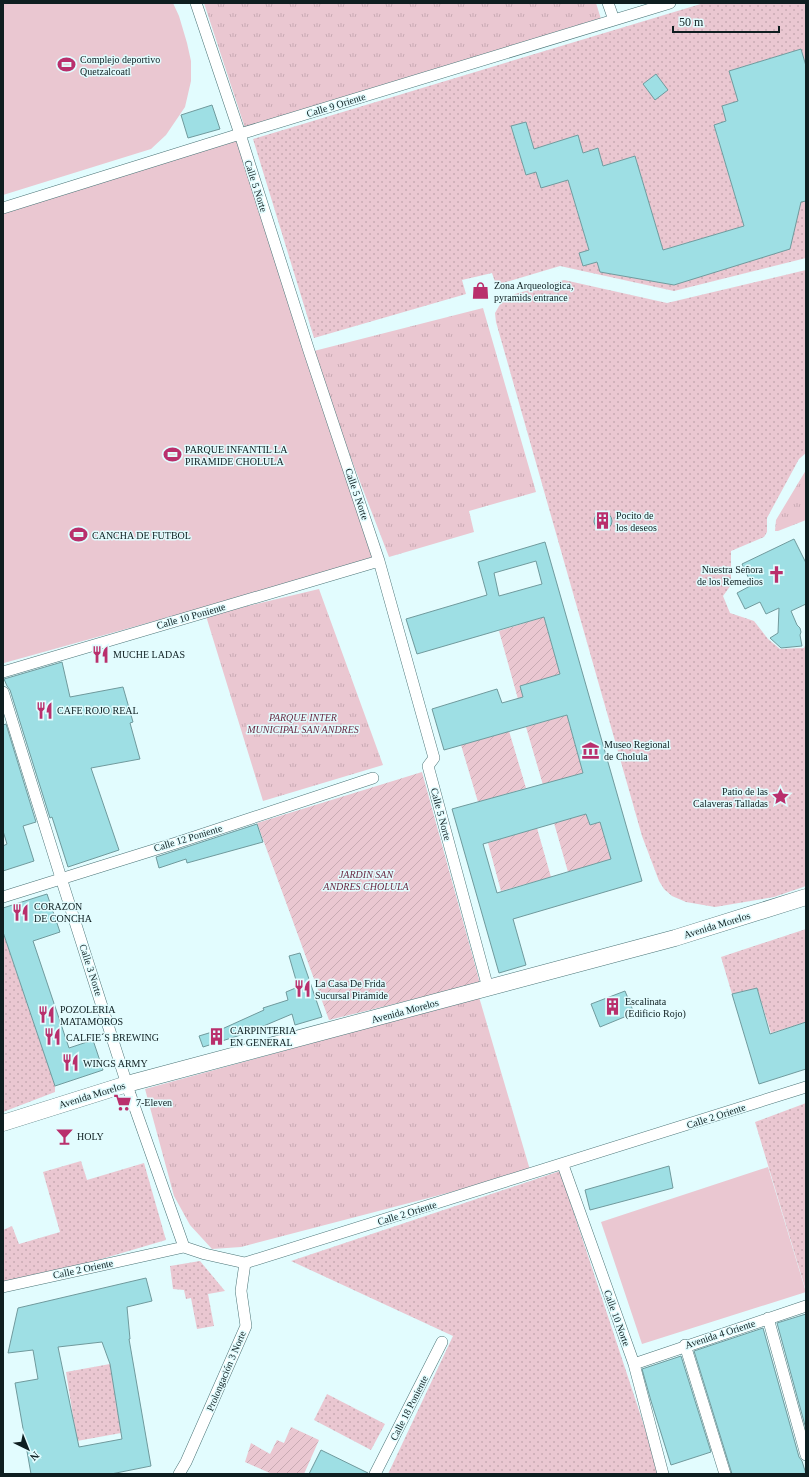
<svg xmlns="http://www.w3.org/2000/svg" width="809" height="1477" viewBox="0 0 809 1477" font-family="Georgia,serif">
<defs>
<pattern id="grass-dots" width="8" height="8" patternUnits="userSpaceOnUse"><rect width="8" height="8" fill="#eac7d1"/><path d="M2 2h.1M6 6h.1" fill="none" stroke="#c8aab3" stroke-width="1.8" stroke-linecap="round"/></pattern>
<pattern id="park-tufts" width="24" height="20" patternUnits="userSpaceOnUse"><rect width="24" height="20" fill="#eac7d1"/><path d="M3 7l-1-3M5 7V3M7 7l1-3M15 17l-1-3M17 17v-4M19 17l1-3" fill="none" stroke="#c8aab3"/></pattern>
<pattern id="garden-furrows" width="10" height="10" patternUnits="userSpaceOnUse"><rect width="10" height="10" fill="#eac7d1"/><path d="M-1 1l2-2M0 10L10 0M9 11l2-2" fill="none" stroke="#c8aab3"/></pattern>
</defs>
<rect width="100%" height="100%" fill="#e2fcfe"/>
<path fill="url(#grass-dots)" d="M704 3H806V66L801 49 729 71 738 101 722 106 726 121 714 126 744 226 663 250 635 156 603 166 598 148 583 153 578 135 534 149 526 122 511 127 526 175 536 172 568 180 589 251 580 253 583 266 597 262 600 272 674 285 801 202 806 201V258L674 291 560 266 496 285 492 273 462 280 466 294 314 338 253 139Z
M806 270V453L799 459 767 518V532L764 537 731 551V585L723 596 730 613 754 621 768 639 780 649 804 648 806 643V886L774 897 715 907 686 902 672 896 664 889 659 881 642 836 496 322 495 313 502 301 515 294 564 280 667 303Z
M806 929V1022L771 1033 757 988 732 994 721 957Z
M3 932 55 1086V1092L3 1112Z
M806 1103V1291L755 1122Z
M81 1161 87 1180 144 1163 166 1240 3 1288V1230L12 1226 19 1244 60 1232 43 1172Z
M560 1171 660 1474H388L453 1336 291 1261Z
M200 1261 225 1291 208 1294 214 1326 197 1329 191 1298 186 1299 184 1290 173 1289 170 1266Z
M110 1364 121 1433 77 1441 66 1372Z
M327 1394 385 1424 371 1450 314 1420Z"/>
<path fill="url(#park-tufts)" d="M204 3H596L601 19 245 128Z
M483 308 536 492 469 511 474 532 389 557 310 352Z
M806 470V520L778 531H775L776 520Z
M319 589 383 765 263 801 206 616Z
M479 997 530 1170 482 1184 241 1247 212 1249 190 1225 174 1196 145 1089Z"/>
<path fill="url(#garden-furrows)" d="M544 617 560 674 520 686 523 697 518 699 499 631Z
M567 715 583 773 543 785 526 727Z
M509 731 526 788 478 802 461 745Z
M422 772 480 983 329 1020 257 823Z
M586 814 590 825 600 822 611 859 568 872 554 823Z
M537 828 551 877 501 891 488 843Z
M291 1427 319 1440 304 1474H272L245 1462 251 1443 270 1454 277 1440 284 1443Z"/>
<path fill="#eac7d1" d="M3 3H173L179 16 187 43 191 61V81L185 107 166 135 151 149 3 195Z
M239 136 374 560 4 663 3 210Z
M768 1167 806 1292 642 1344 601 1222Z"/>
<path fill="#9edfe4" stroke="#709a9d" fill-rule="evenodd" d="M801 49 806 66V201L801 202 790 249 674 285 600 272 597 262 583 266 579 253 589 250 568 180 541 188 536 172 526 175 511 126 526 122 534 149 578 135 583 153 598 148 603 166 635 156 663 250 744 226 714 125 726 121 722 106 738 101 729 71Z
M656 74 668 90 655 100 643 84Z
M212 105 220 129 188 138 181 115Z
M594 521a9 9 0 1 1 18 0a9 9 0 1 1-18 0Z
M794 539 806 563V604L791 611 797 625 800 628 801 632 800 635 802 646 781 648 770 638 778 633 779 608 766 614 760 602 745 609 737 593 752 585 742 564Z
M545 542 642 881 513 919 526 965 499 973 452 809 583 773 567 715 444 750 432 709 497 689 502 703 523 697 520 686 560 674 544 617 417 654 406 619 487 595 478 562ZM536 561 542 584 499 596 494 573ZM586 814 590 825 600 822 611 859 497 893 483 844Z
M62 662 70 697 123 687 133 722 130 723 140 759 91 768 119 850 68 867 52 817 50 818 10 690 7 686 4 679Z
M6 724 36 822 23 826 34 861 3 871V846L7 844 3 831V725Z
M257 824 263 842 187 863 186 859 159 868 156 857Z
M47 894 60 932 33 941 69 1048 93 1040 103 1070 55 1086 3 932V908Z
M300 953 322 1017 295 1025 292 1014 247 1033 203 1047 199 1036 222 1029 264 1010 263 1008 288 1000 286 992 298 987 289 956Z
M757 988 770 1034 806 1022V1069L759 1084 732 994Z
M625 991 634 1013 600 1027 591 1004Z
M669 1166 673 1188 590 1210 585 1190Z
M146 1278 152 1301 127 1307 130 1339H129L151 1466 111 1474H31L15 1383 38 1379 33 1350 8 1353 18 1308ZM102 1342 110 1364 122 1439 79 1447 58 1347Z
M806 1314V1429L777 1323Z
M763 1328 799 1457 802 1461 806 1474H732L694 1351Z
M681 1356 711 1452 671 1465 651 1401 642 1369Z
M321 1450 368 1473V1474H309Z"/>
<g fill="none" stroke-linecap="round" stroke-linejoin="round">
<defs>
<path id="street" d="M196 3 240 134 309 351 379 561 434 758 428 766 488 988
M608 3 614 20
M3 208 240 134 670 3
M3 672 379 561
M3 692 61 878 130 1094 184 1247
M3 897 176 843 373 778
M563 1165 634 1364 663 1474
M3 1287 184 1247 205 1254 245 1263 806 1087
M768 1318 806 1455
M685 1345 725 1474
M634 1364 806 1306
M179 1474 186 1462 246 1326 241 1291 245 1263
M375 1474 442 1342"/>
<path id="secondary" d="M3 1123 127 1084 675 938 806 897"/>
</defs>
<use href="#street" stroke="#4b7477" stroke-width="12"/>
<use href="#secondary" stroke="#4b7477" stroke-width="17"/>
<use href="#street" stroke="#fff" stroke-width="11"/>
<use href="#secondary" stroke="#fff" stroke-width="16"/>
</g>
<defs>
<symbol id="stadium-bare" viewBox="-9 -9 18 18"><path d="M0-5a6.5 5 0 1 0 0 10a6.5 5 0 1 0 0-10ZM-3.5-1.8h7v3.6h-7Z" fill="#b92f6c" stroke="#e2fcfe" stroke-width="2.5" paint-order="stroke"/></symbol>
<symbol id="shop-bare" viewBox="-9 -9 18 18"><path d="M-5-2.5h2.3a2.7 3.5 0 0 1 5.4 0H5L5.5 6h-11ZM-1.5-2.5h3a1.5 2.3 0 0 0-3 0Z" fill="#b92f6c" stroke="#e2fcfe" stroke-width="2.5" paint-order="stroke"/></symbol>
<symbol id="building-bare" viewBox="-9 -9 18 18"><path d="M-4-6H4V6H1V3H-1V6H-4ZM-2.5-4.3h1.7v1.8h-1.7ZM.8-4.3h1.7v1.8H.8ZM-2.5-1h1.7V.8h-1.7ZM.8-1h1.7V.8H.8Z" fill="#b92f6c" stroke="#e2fcfe" stroke-width="2.5" paint-order="stroke"/></symbol>
<symbol id="church-bare" viewBox="-9 -9 18 18"><path d="M-1.2-6h2.4v3.5h3.3v2.4h-3.3V6h-2.4V-.1h-3.3v-2.4h3.3Z" fill="#b92f6c" stroke="#e2fcfe" stroke-width="2.5" paint-order="stroke"/></symbol>
<symbol id="restaurant-bare" viewBox="-9 -9 18 18"><path d="M-5-6h1v4h1v-4h1v4h1v-4h1v5L-1.5 .5V6h-2V.5L-5-1ZM5-6V6H3V1.5H1.5Q1.5-4 5-6Z" fill="#b92f6c" stroke="#e2fcfe" stroke-width="2.5" paint-order="stroke"/></symbol>
<symbol id="museum-bare" viewBox="-9 -9 18 18"><path d="M0-6L6-3V-2H-6V-3ZM-5-1h2V3h-2ZM-1-1h2V3h-2ZM3-1h2V3H3ZM-6 4H6V6H-6Z" fill="#b92f6c" stroke="#e2fcfe" stroke-width="2.5" paint-order="stroke"/></symbol>
<symbol id="sight-bare" viewBox="-9 -9 18 18"><path d="M0-6L1.8-2.2L6-1.7L2.9 1.2L3.7 5.4L0 3.3L-3.7 5.4L-2.9 1.2L-6-1.7L-1.8-2.2Z" fill="#b92f6c" stroke="#e2fcfe" stroke-width="2.5" paint-order="stroke"/></symbol>
<symbol id="supermarket-bare" viewBox="-9 -9 18 18"><path d="M-6-5.5h2.5l.6 2H6L4.5 2H-2.5L-4.4-4H-6ZM-1.5 3.2a1.3 1.3 0 1 0 .1 0ZM3 3.2a1.3 1.3 0 1 0 .1 0Z" fill="#b92f6c" stroke="#e2fcfe" stroke-width="2.5" paint-order="stroke"/></symbol>
<symbol id="bar-bare" viewBox="-9 -9 18 18"><path d="M-6-5H6L.8 .8V4.5H3.5V6h-7V4.5H-.8V.8Z" fill="#b92f6c" stroke="#e2fcfe" stroke-width="2.5" paint-order="stroke"/></symbol>
</defs>
<g fill-rule="evenodd">
<use href="#stadium-bare" x="54" y="52" width="25" height="25"/>
<use href="#shop-bare" x="468" y="278" width="25" height="25"/>
<use href="#stadium-bare" x="160" y="442" width="25" height="25"/>
<use href="#building-bare" x="590" y="508" width="25" height="25"/>
<use href="#stadium-bare" x="66" y="522" width="25" height="25"/>
<use href="#church-bare" x="764" y="562" width="25" height="25"/>
<use href="#restaurant-bare" x="88" y="642" width="25" height="25"/>
<use href="#restaurant-bare" x="32" y="698" width="25" height="25"/>
<use href="#museum-bare" x="578" y="738" width="25" height="25"/>
<use href="#sight-bare" x="768" y="784" width="25" height="25"/>
<use href="#restaurant-bare" x="8" y="900" width="25" height="25"/>
<use href="#restaurant-bare" x="290" y="976" width="25" height="25"/>
<use href="#building-bare" x="600" y="994" width="25" height="25"/>
<use href="#restaurant-bare" x="34" y="1002" width="25" height="25"/>
<use href="#building-bare" x="204" y="1024" width="25" height="25"/>
<use href="#restaurant-bare" x="40" y="1024" width="25" height="25"/>
<use href="#restaurant-bare" x="58" y="1050" width="25" height="25"/>
<use href="#supermarket-bare" x="110" y="1090" width="25" height="25"/>
<use href="#bar-bare" x="52" y="1124" width="25" height="25"/>
</g>
<g text-anchor="middle" dominant-baseline="central" stroke-width="3" stroke-linejoin="round" paint-order="stroke">
<g font-size="10" fill="#0e1e20" stroke="#e2fcfe" text-anchor="start">
<text x="80" y="59">Complejo deportivo<tspan x="80" dy="12">Quetzalcoatl</tspan></text>
<text x="494" y="285">Zona Arqueologica,<tspan x="494" dy="12">pyramids entrance</tspan></text>
<text x="185" y="449">PARQUE INFANTIL LA<tspan x="185" dy="12">PIRAMIDE CHOLULA</tspan></text>
<text x="616" y="515">Pocito de<tspan x="616" dy="12">los deseos</tspan></text>
<text x="92" y="535">CANCHA DE FUTBOL</text>
<text x="763" y="569" text-anchor="end">Nuestra Señora<tspan x="763" dy="12">de los Remedios</tspan></text>
<text x="113" y="654">MUCHE LADAS</text>
<text x="57" y="710">CAFE ROJO REAL</text>
<text x="604" y="744">Museo Regional<tspan x="604" dy="12">de Cholula</tspan></text>
<text x="768" y="791" text-anchor="end">Patio de las<tspan x="768" dy="12">Calaveras Talladas</tspan></text>
<text x="34" y="906">CORAZON<tspan x="34" dy="12">DE CONCHA</tspan></text>
<text x="315" y="983">La Casa De Frida<tspan x="315" dy="12">Sucursal Pirámide</tspan></text>
<text x="625" y="1001">Escalinata<tspan x="625" dy="12">(Edificio Rojo)</tspan></text>
<text x="60" y="1009">POZOLERIA<tspan x="60" dy="12">MATAMOROS</tspan></text>
<text x="230" y="1030">CARPINTERIA<tspan x="230" dy="12">EN GENERAL</tspan></text>
<text x="66" y="1037">CALFIE´S BREWING</text>
<text x="83" y="1063">WINGS ARMY</text>
<text x="136" y="1102">7-Eleven</text>
<text x="77" y="1136">HOLY</text>
</g>
<g font-size="10" fill="#0e1e20" stroke="#e2fcfe">
<text transform="translate(336 105) rotate(-17)">Calle 9 Oriente</text>
<text transform="translate(256 186) rotate(72)">Calle 5 Norte</text>
<text transform="translate(357 494) rotate(71)">Calle 5 Norte</text>
<text transform="translate(191 616) rotate(-16)">Calle 10 Poniente</text>
<text transform="translate(441 814) rotate(75)">Calle 5 Norte</text>
<text transform="translate(188 838) rotate(-17)">Calle 12 Poniente</text>
<text transform="translate(717 925) rotate(-17)">Avenida Morelos</text>
<text transform="translate(91 970) rotate(72)">Calle 3 Norte</text>
<text transform="translate(405 1011) rotate(-15)">Avenida Morelos</text>
<text transform="translate(92 1095) rotate(-17)">Avenida Morelos</text>
<text transform="translate(716 1116) rotate(-18)">Calle 2 Oriente</text>
<text transform="translate(407 1213) rotate(-17)">Calle 2 Oriente</text>
<text transform="translate(83 1269) rotate(-12)">Calle 2 Oriente</text>
<text transform="translate(617 1318) rotate(70)">Calle 10 Norte</text>
<text transform="translate(720 1334) rotate(-18)">Avenida 4 Oriente</text>
<text transform="translate(226 1371) rotate(-67)">Prolongación 3 Norte</text>
<text transform="translate(409 1408) rotate(-63)">Calle 18 Poniente</text>
</g>
<g font-size="10" font-style="italic" fill="#6b2b44" stroke="#e2fcfe">
<text x="303" y="717">PARQUE INTER<tspan x="303" dy="12">MUNICIPAL SAN ANDRES</tspan></text>
<text x="366" y="874">JARDIN SAN<tspan x="366" dy="12">ANDRES CHOLULA</tspan></text>
</g>
</g>
<rect width="809" height="1477" fill="none" stroke="#0e1e20" stroke-width="8"/>
<g transform="translate(28 1449) rotate(137)" stroke="#e2fcfe" stroke-width="3" paint-order="stroke">
<path d="M0-3L7 15L0 10L-7 15Z" fill="#0e1e20"/>
<text y="-6" font-size="11" font-weight="bold" text-anchor="middle" fill="#0e1e20">N</text>
</g>
<path d="M673 26v6h106v-6" fill="none" stroke="#0e1e20" stroke-width="2"/>
<text x="679" y="26" font-size="12" fill="#0e1e20" stroke="#e2fcfe" stroke-width="3" paint-order="stroke">50 m</text>
</svg>
